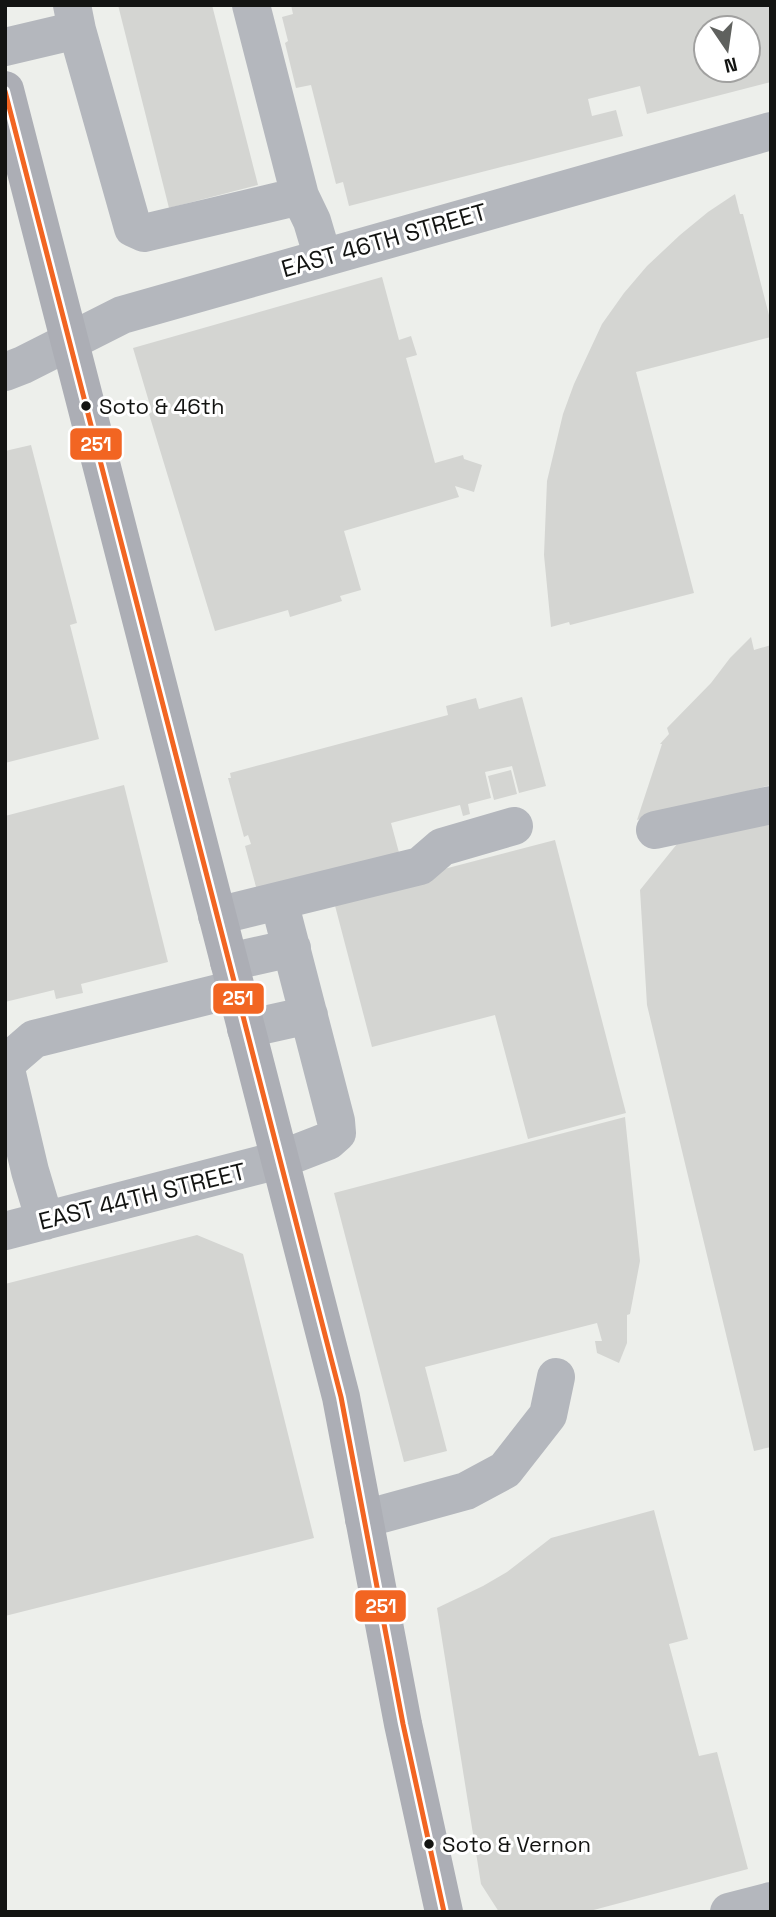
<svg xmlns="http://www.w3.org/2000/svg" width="776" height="1917" viewBox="0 0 776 1917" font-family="'Space Grotesk',sans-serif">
<rect width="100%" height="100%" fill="#edefeb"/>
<path fill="#d4d5d2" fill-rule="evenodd" d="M118 5H212L258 185 169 208Z
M291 5H771V82L647 114 640 86 588 99 592 116 616 110 623 136 349 206 343 182 336 184 311 85 296 88 285 43 288 41 282 17 293 14ZM706 28H748V70H706Z
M735 194 740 214H743L771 323V337L636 372 694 593 570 625 569 622 551 627 544 555 547 481 563 414 574 384 602 324 624 293 647 266 680 235 708 212Z
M382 277 399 340 411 336 417 355 406 358 435 463 463 455 464 459 482 465 474 492 455 486 459 497 344 531 361 590 340 596 342 601 290 617 288 610 215 631 149 414 152 412 133 348Z
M31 445 77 623 70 625 99 739 5 763V451Z
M751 637 754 650 771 645V785L637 820 662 744H660L669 734 667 728 711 683 730 658Z
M522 697 546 786 519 793 512 766 485 772 491 798 468 804 470 814 463 816 460 805 391 823 401 860 259 898 245 846 251 844 248 835 244 837 228 778H231L230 773 448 715 446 706 476 698 479 709Z
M511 770 517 794 494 800 488 776Z
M124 785 168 962 81 984 83 993 56 999 54 990 5 1002V816Z
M771 817V1447L754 1451 647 1005 640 890 681 839Z
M555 840 626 1113 528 1139 495 1015 372 1047 333 898Z
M625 1117 640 1261 630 1314 627 1315V1343L619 1363 597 1353 595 1341H602L597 1323 425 1367 447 1451 404 1462 334 1193Z
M197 1235 243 1254 314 1538 5 1616V1284Z
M654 1510 688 1639 669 1644 699 1756 717 1752 748 1869 586 1912H499L481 1884 437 1608 483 1586 507 1572 551 1538Z"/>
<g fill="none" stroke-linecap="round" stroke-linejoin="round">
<path stroke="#b4b7bd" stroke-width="38" d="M72 5 77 30 133 228 144 233 300 196
M251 5 300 196 312 221 323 258
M5 47 77 30
M5 372 23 365 122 315 771 131
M655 830 771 805
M217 916 420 866 442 847 514 826
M229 962 292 948
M246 1029 309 1015
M5 1064 34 1039 235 989
M5 1065 30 1171 45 1221
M5 1231 279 1160 328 1141 337 1133 336 1121 279 901
M364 1519 466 1491 505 1470 548 1415 556 1377
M729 1912 771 1901"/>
<path stroke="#acaeb5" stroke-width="38" d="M5 90 341 1397 403 1724 444 1912"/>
<defs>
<path id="bus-1" d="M5 91 341 1397 403 1724 444 1912"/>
</defs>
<use href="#bus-1" stroke="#fff" stroke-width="10"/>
<use href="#bus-1" stroke="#f26522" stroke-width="5"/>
</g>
<g fill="#131412" stroke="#fff" stroke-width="2.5">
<circle cx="86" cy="406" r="6"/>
<circle cx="429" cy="1844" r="6"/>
</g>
<g text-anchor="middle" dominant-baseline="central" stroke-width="6" stroke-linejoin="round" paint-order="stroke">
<g font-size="22" fill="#131412" stroke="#fff" text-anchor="start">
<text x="99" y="406">Soto &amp; 46th</text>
<text x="442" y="1844">Soto &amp; Vernon</text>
</g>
<g font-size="24" fill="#131412" stroke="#fff">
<text transform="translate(384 240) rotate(-16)">EAST 46TH STREET</text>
<text transform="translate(142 1196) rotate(-14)">EAST 44TH STREET</text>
</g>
</g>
<g stroke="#fff" stroke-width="2.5">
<rect x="69" y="427" width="54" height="34" rx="7" fill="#f26522"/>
<rect x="212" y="982" width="53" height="33" rx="7" fill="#f26522"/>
<rect x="354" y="1589" width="53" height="34" rx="7" fill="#f26522"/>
</g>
<g font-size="19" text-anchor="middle" font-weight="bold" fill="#fff">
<text x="96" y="451">251</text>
<text x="238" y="1005">251</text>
<text x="381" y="1613">251</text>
</g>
<rect width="776" height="1917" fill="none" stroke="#131412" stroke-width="14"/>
<g transform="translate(727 49) rotate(167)"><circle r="33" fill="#ffffff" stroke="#a1a1a0" stroke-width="2"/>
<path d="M0-5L12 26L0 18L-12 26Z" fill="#5f615e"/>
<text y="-10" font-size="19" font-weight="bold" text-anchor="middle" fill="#131412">N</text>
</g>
</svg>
